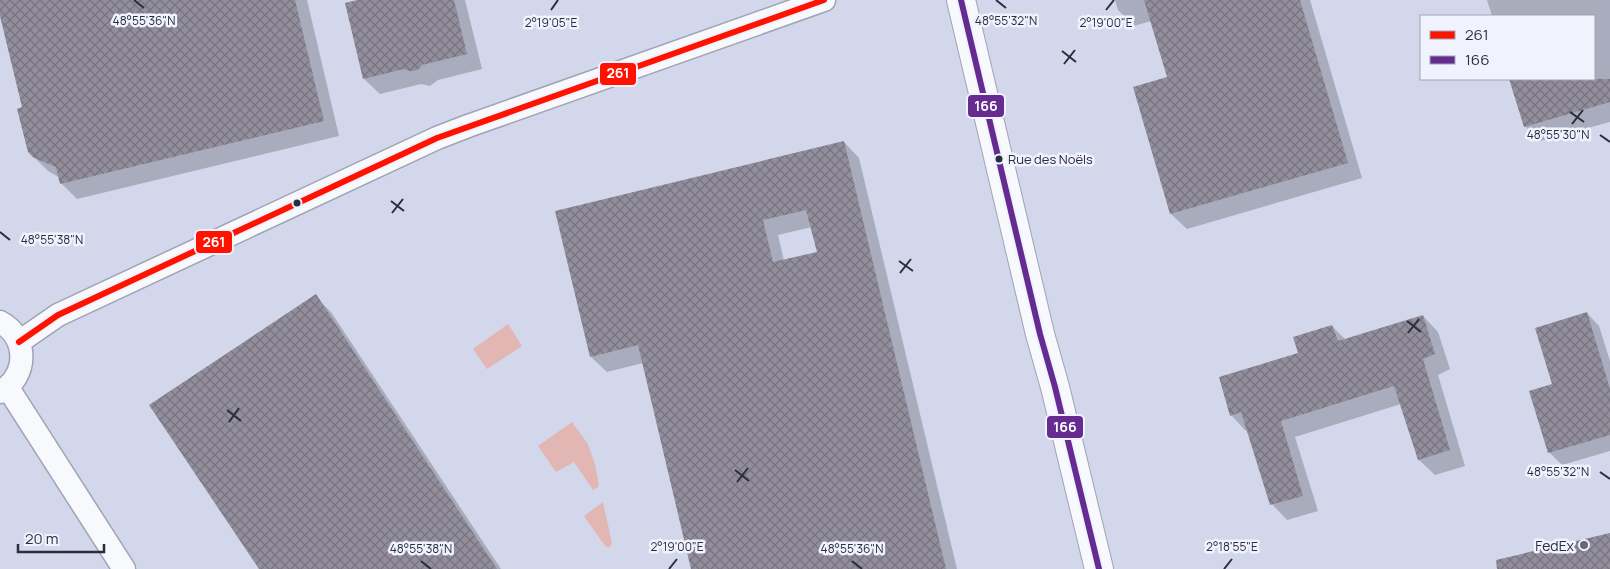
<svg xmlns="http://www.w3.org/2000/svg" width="1610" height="569" viewBox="0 0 1610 569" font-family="Manrope,sans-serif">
<defs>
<pattern id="building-cross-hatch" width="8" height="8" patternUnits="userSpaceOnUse" patternTransform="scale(1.25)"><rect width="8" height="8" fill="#928e9c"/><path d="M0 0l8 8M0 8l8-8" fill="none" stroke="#777480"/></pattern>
</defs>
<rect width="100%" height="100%" fill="#d2d7ec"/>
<path fill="#e1b6b3" d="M508 324 522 346 487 369 473 349Z
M572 422 588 444 595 465 599 485 598 487 593 490 574 462 556 472 538 446Z
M603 502 612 543 609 548 605 546 584 516Z"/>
<path fill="#0003" fill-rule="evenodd" d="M0 0H307L339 136 77 199 61 183 60 178 48 171 32 155 23 108 0 11Z
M362 0H465L482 69 438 80 430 86 421 84 380 94 364 79Z
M1115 0H1310L1362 178 1187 229 1171 214 1135 88 1168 78 1151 21 1134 26 1118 10Z
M1487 0H1610V122L1540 141 1525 126 1511 79H1594V16H1492Z
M844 142 859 158 957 569H692L643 363 607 372 591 357ZM812 227 818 252 784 261 778 235Z
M315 296 331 312 501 569H260Z
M1587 313 1599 326 1610 361V451L1562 465 1549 452 1553 385Z
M1423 316 1438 332 1450 369 1438 375 1465 466 1435 475 1419 460 1401 404 1295 437 1318 511 1287 520 1272 504 1248 430 1246 431 1231 415 1332 326 1346 340Z"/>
<path fill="url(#building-cross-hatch)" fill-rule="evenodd" d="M0 0H295L324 121 60 184 56 167 34 158 28 152 27 148 17 109 22 107 0 16Z
M357 0H454L467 54 422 65 419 69 414 71H409L404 69 363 79 345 3Z
M1144 0H1300L1348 163 1170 214 1133 87 1167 77Z
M1509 79H1610V102L1524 127Z
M844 141 946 569H691L638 345 590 357 555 211ZM806 210 817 252 773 262 763 220Z
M316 294 497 569H259L149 405Z
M1587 312 1610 389V435L1548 453 1529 391 1552 384 1535 328Z
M1423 315 1435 354 1423 359 1450 450 1418 460 1394 386 1281 421 1303 496 1270 505 1241 412 1230 416 1219 377 1298 353 1293 337 1332 325 1338 341Z
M1610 533V569H1497L1496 560Z"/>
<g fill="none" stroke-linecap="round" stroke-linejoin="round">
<defs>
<path id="minor" d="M0 322C29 337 28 377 0 392
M19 342 58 315 437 138 468 126 824 0
M8 388 124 569"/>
<path id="secondary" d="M961 0 1040 334 1055 387 1099 569"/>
</defs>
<use href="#minor" stroke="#a0a3b3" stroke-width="25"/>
<use href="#secondary" stroke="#a0a3b3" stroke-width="30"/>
<use href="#minor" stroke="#f8f9fc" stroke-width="22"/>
<use href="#secondary" stroke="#f8f9fc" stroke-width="28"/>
<defs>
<path id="bus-1" d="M19 342 58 315 437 138 824 0"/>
<path id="bus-2" d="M961 0 1040 334 1055 387 1099 569"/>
</defs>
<use href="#bus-1" stroke="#f0f2fe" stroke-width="10"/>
<use href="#bus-2" stroke="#f0f2fe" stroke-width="10"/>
<use href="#bus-1" stroke="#ff1300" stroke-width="6"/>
<use href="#bus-2" stroke="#652b91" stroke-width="6"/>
</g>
<path fill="none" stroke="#2a2d3c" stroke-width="2" d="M134 0 144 8M996 0 1006 8M551 10 558 0M1106 10 1114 0M1062 51 1076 62M1064 64 1075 50M1570 112 1584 122M1572 124 1583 110M1600 135 1610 142M391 201 404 211M392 213 403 199M0 232 10 240M899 261 913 271M900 273 911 259M1407 321 1421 332M1408 333 1419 319M227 410 241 421M229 422 239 408M735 470 749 481M1600 472 1610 479M737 482 748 468M421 561 431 569M852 561 862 569M669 569 677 559M1224 569 1232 559"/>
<g fill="#2a2d3c" stroke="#f0f2fe" stroke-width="2">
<circle cx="999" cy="159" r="4.5"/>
<circle cx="297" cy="203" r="4.5"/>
</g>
<circle fill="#65687a" stroke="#f0f2fe" stroke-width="2" cx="1584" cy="545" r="5"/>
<g text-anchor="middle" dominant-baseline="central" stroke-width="5" stroke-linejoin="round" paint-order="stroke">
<g font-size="13" fill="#2a2d3c" stroke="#f0f2fe" text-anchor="start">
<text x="1008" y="159">Rue des Noëls</text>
</g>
<g font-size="14" fill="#2a2d3c" stroke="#f0f2fe" text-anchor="end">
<text x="1574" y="545">FedEx</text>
</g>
</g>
<g font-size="12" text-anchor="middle" fill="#2a2d3c" stroke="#f0f2fe" stroke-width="5" stroke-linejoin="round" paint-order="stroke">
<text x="144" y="25">48°55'36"N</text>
<text x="1006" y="25">48°55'32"N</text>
<text x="551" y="27">2°19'05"E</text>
<text x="1106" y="27">2°19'00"E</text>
<text x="1558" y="139">48°55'30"N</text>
<text x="52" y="244">48°55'38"N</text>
<text x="1558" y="476">48°55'32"N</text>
<text x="677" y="551">2°19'00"E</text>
<text x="1232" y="551">2°18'55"E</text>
<text x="421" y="553">48°55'38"N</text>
<text x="852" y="553">48°55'36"N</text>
</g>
<g stroke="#f0f2fe" stroke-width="2">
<rect x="599" y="62" width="38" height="24" rx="5" fill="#ff1300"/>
<rect x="967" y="94" width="38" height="24" rx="5" fill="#652b91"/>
<rect x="195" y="230" width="38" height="24" rx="5" fill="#ff1300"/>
<rect x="1046" y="415" width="38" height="24" rx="5" fill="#652b91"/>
</g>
<g font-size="14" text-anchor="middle" font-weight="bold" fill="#fff">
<text x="618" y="78">261</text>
<text x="986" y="111">166</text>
<text x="214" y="247">261</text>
<text x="1065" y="432">166</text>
</g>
<rect x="1420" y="15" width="175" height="65" fill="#f0f2fe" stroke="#a1a3b0"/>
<rect x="1430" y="31" width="25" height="8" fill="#ff1300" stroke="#a1a3b0"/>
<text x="1465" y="40" font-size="15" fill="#2a2d3c">261</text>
<rect x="1430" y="56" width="25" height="8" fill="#652b91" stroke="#a1a3b0"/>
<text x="1465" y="65" font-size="15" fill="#2a2d3c">166</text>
<path d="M18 544v8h86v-8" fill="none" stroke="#2a2d3c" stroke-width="2.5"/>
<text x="25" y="544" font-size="15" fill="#2a2d3c" stroke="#f0f2fe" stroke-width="4" paint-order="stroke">20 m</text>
</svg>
